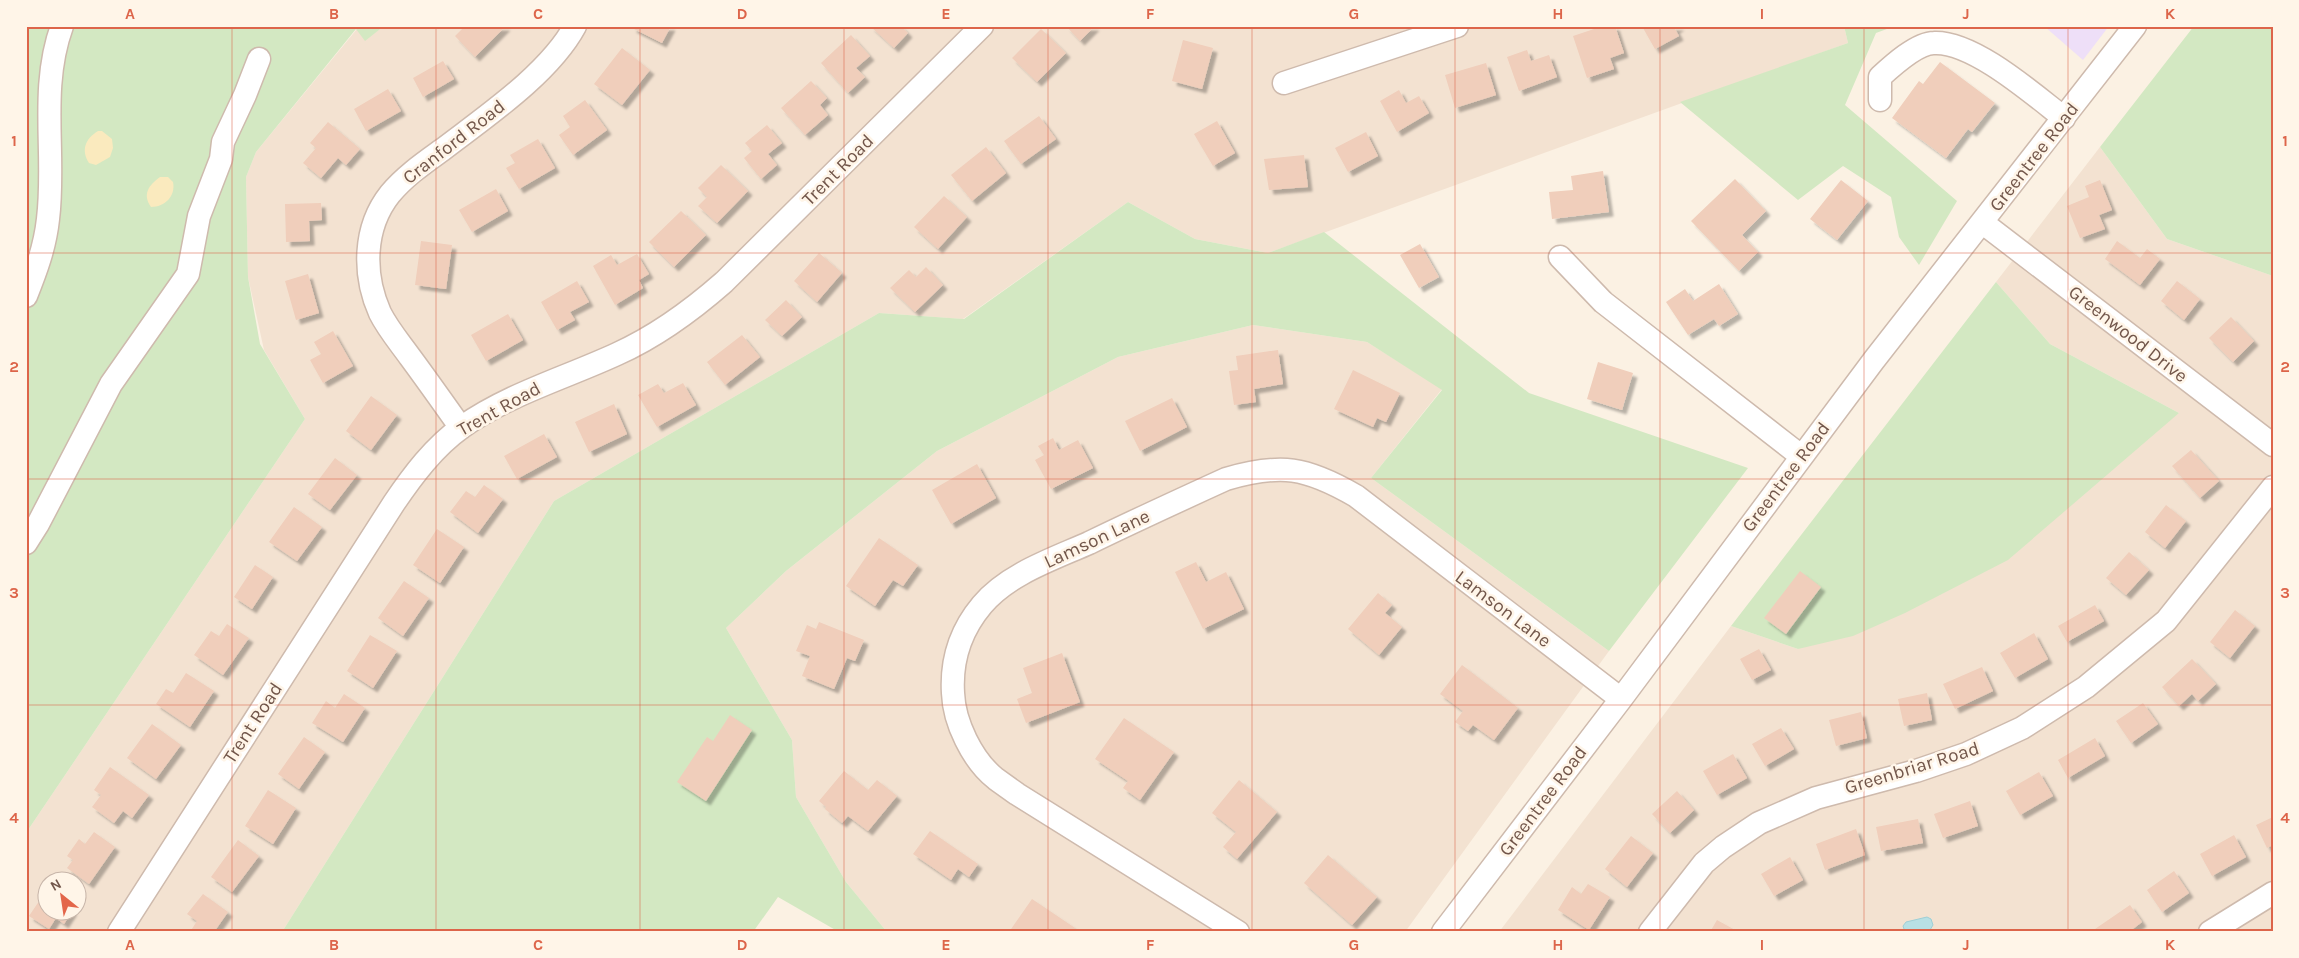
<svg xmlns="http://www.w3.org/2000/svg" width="2299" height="958" viewBox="0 0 2299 958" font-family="Karla,sans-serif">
<defs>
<filter id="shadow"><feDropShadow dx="4.5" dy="4.5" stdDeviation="1" flood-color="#0004"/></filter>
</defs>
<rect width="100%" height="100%" fill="#fbf1e3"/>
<path fill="#f3e2d1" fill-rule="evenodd" d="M384 26H1844L1848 43 1268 253 1195 239 1128 202 963 319 879 313 554 501 282 932H26V833L305 419 264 350 248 277 246 177 256 152 357 29 365 40ZM48 880H78V910H48Z
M2100 147 2167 239 2273 276V932H1499L1731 626 1798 649 2179 413 2050 344 1996 282Z
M1253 325 1367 342 1442 389 1371 478 1609 651 1405 932H887L846 882 796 797 792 740 726 628 786 571 937 451 1118 357Z"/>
<path fill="#eedff8" d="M2044 26H2109L2083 60Z"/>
<path fill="#d3e8c2" d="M26 26H384L365 41 356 29 256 152 246 177 248 277 260 344 305 419 26 833Z
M1844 26H1895L1876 33 1845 105 1957 201 1919 265 1899 237 1891 197 1843 166 1798 200 1680 102 1848 43Z
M2194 26H2273V276L2167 239 2100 147Z
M1128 202 1195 239 1268 253 1324 232 1529 393 1748 468 1609 651 1371 478 1442 390 1367 342 1253 325 1118 357 937 451 786 571 726 628 792 740 796 797 846 882 887 932H839L778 897 753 932H282L554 501 879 313 964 319Z
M1996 282 2050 344 2179 413 2008 560 1905 613 1853 636 1798 649 1731 626Z"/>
<path fill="#faeabe" d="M98 131H102L112 139 113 148 110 157 96 165 89 163C81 150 85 139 98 131Z
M160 177H168L173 182C176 196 165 207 151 207 142 194 149 185 160 177Z"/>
<path fill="#b8e0e4" stroke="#9ecfd6" d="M1927 917 1931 919 1933 925 1930 930 1905 932 1903 926 1906 922Z"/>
<path fill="#f0cebb" filter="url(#shadow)" d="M465 26H506L475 57 455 36Z
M633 26H671L662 43 632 28Z
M870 26H901L908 33 894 48Z
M1066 26H1095L1080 41Z
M1603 26H1615L1624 53 1610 58 1614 69 1587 78 1573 36Z
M1646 26H1680L1675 29 1679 36 1655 49 1643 28Z
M1041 29 1066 53 1037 82 1012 58Z
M851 35 870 56 856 68 865 77 848 93 821 63Z
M1183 40 1213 48 1202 89 1172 81Z
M622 48 650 70 622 105 594 84Z
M1527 50 1531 61 1549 55 1557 77 1519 91 1507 57Z
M443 61 454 79 423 97 413 78Z
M1940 62 1995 103 1972 132 1968 129 1946 158 1892 118 1919 81 1923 84Z
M1486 63 1496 95 1455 108 1445 75Z
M811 81 827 98 820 105 828 115 805 135 781 108Z
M388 89 401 111 366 131 354 109Z
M1399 90 1406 103 1419 96 1429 113 1397 132 1380 101Z
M585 100 607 130 573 155 559 135 570 127 563 116Z
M1039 116 1056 139 1021 164 1004 141Z
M1217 121 1235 153 1213 166 1194 134Z
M328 122 360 149 346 165 338 158 321 178 303 163 316 148 310 143Z
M767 125 782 143 768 154 777 165 761 179 744 158 752 151 745 143Z
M1366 132 1378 156 1348 172 1335 148Z
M538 139 555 168 519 189 506 168 515 163 510 155Z
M986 147 1006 173 972 201 951 175Z
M1304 155 1308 187 1269 190 1264 159Z
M721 165 748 191 717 223 698 206 707 197 698 188Z
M1603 171 1609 212 1552 219 1549 192 1573 190 1571 176Z
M1735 179 1766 211 1742 235 1758 252 1739 271 1691 221Z
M1841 180 1868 201 1837 240 1810 219Z
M2100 180 2112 210 2099 215 2105 229 2080 238 2067 206 2089 197 2085 186Z
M496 189 508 211 472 232 459 210Z
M944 196 967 217 938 249 914 227Z
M321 203 322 220 309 221 310 241 286 242 285 204Z
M681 211 706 235 674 267 649 242Z
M421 241 452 245 446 289 415 285Z
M2117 241 2140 258 2147 249 2160 259 2140 285 2105 259Z
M1420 244 1439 277 1419 288 1400 255Z
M819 253 842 273 817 302 794 281Z
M637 254 649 274 639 280 643 288 615 305 593 266 611 255 617 265Z
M926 267 943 285 915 312 890 288 909 270 916 277Z
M308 274 319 313 296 320 285 281Z
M577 281 589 302 570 312 575 320 557 330 541 302Z
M2177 281 2200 299 2184 320 2161 301Z
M1719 284 1738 314 1719 326 1714 319 1688 335 1666 302 1685 289 1693 301Z
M786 300 802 317 782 336 765 320Z
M508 314 523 340 486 361 471 335Z
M2231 317 2254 341 2233 362 2209 338Z
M333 331 353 366 323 383 310 360 321 354 314 342Z
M742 335 760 357 725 385 707 362Z
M1278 350 1283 384 1254 389 1256 402 1234 405 1229 371 1238 370 1236 356Z
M1598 362 1633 373 1622 410 1587 399Z
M1353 370 1400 393 1386 422 1377 418 1373 427 1334 409Z
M683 383 696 405 657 427 638 395 658 384 664 393Z
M371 396 397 415 371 450 346 431Z
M1172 398 1187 427 1140 451 1125 421Z
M614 404 627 434 589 452 575 422Z
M544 434 557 457 517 479 504 456Z
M1053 438 1059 450 1078 440 1093 468 1051 489 1035 460 1044 455 1038 446Z
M2191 450 2219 481 2200 498 2172 466Z
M335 458 357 475 330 510 308 494Z
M977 464 996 498 951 524 932 490Z
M484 485 503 499 478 533 450 512 466 491 475 497Z
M2166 505 2186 521 2165 548 2145 532Z
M294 507 322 527 297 561 269 542Z
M437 529 464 547 440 583 413 565Z
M879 538 918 565 903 586 893 580 875 606 846 586Z
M2129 552 2149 570 2126 595 2106 578Z
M1196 562 1206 582 1226 572 1244 609 1203 629 1175 572Z
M255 565 273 577 252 609 234 597Z
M1800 571 1821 587 1786 634 1764 618Z
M404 581 429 598 403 636 378 618Z
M1378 593 1392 605 1385 613 1402 627 1379 655 1348 629Z
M2095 605 2104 621 2067 642 2058 626Z
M2235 610 2255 626 2230 658 2210 642Z
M819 622 864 640 855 661 847 658 834 689 802 676 810 656 796 651 807 625 816 629Z
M227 624 249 638 223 675 194 655 211 631 219 636Z
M2034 633 2048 659 2015 678 2000 653Z
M370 635 397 651 373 688 347 671Z
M1759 649 1771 670 1752 680 1740 659Z
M1062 653 1080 702 1026 723 1017 699 1032 693 1023 668Z
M2192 659 2216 684 2198 701 2192 694 2179 706 2162 687Z
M1462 665 1518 708 1494 740 1473 725 1468 731 1455 722 1463 711 1440 694Z
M1982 667 1993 691 1955 709 1943 684Z
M186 673 214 691 190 727 156 704 166 689 173 693Z
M1927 693 1932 720 1904 726 1898 699Z
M344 694 365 708 343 742 312 723 326 701 335 708Z
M2143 703 2158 724 2131 743 2116 721Z
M1861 712 1867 738 1836 746 1829 720Z
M730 715 752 730 706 801 677 782 707 737 713 741Z
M1124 718 1174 752 1140 800 1123 788 1128 781 1095 759Z
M152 724 181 745 156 779 127 758Z
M1781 728 1794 749 1765 766 1752 744Z
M304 737 325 752 299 789 278 774Z
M2095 738 2105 756 2068 778 2058 760Z
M1733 754 1747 778 1717 795 1703 771Z
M110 767 149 795 132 818 123 811 114 823 92 807 101 795 94 790Z
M844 771 868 790 877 780 897 796 868 831 848 816 842 823 825 809 826 807 819 801Z
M2039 772 2053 796 2020 815 2006 791Z
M1239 780 1277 812 1237 859 1223 847 1236 832 1212 813Z
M268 790 296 808 273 844 245 826Z
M1677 791 1694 810 1670 833 1652 814Z
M1970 801 1978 826 1943 838 1934 814Z
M2273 817V845L2267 848 2256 825Z
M1918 819 1923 843 1881 851 1876 827Z
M1856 829 1865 855 1825 870 1816 844Z
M930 831 978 864 969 877 958 869 951 880 913 854Z
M94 832 115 847 89 884 67 868 73 860 67 856 79 839 85 844Z
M2234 835 2246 857 2212 876 2200 854Z
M1631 836 1653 853 1627 887 1605 869Z
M238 840 259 856 232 892 211 877Z
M1328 855 1377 897 1352 925 1304 883Z
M1790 857 1803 880 1774 896 1761 874Z
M2174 871 2189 893 2162 912 2147 890Z
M1588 884 1610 897 1589 930 1558 910 1572 887 1581 894Z
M48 888V910H73L64 924 56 918 49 929 29 916Z
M203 894 228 912 214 932H190L197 921 187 914Z
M1032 899 1075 928 1072 932H1009Z
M2130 905 2142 922 2129 932H2097L2095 929Z
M1717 920 1735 930 1734 932H1710Z"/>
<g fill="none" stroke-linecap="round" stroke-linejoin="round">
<defs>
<path id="minor" d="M1284 83 1457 26
M1880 100V77C1892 66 1917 43 1934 43 1973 41 2033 94 2064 118
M1983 223 2273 445
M1560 257 1603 302 1801 456
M26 296C36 271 45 247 48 219 56 155 39 89 62 26
M461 428C444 404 427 380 410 357 400 343 388 329 380 313 363 275 363 228 390 194 405 176 424 163 442 150 485 117 549 74 575 26
M26 543 38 524 111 384 188 274 199 216 221 159 223 142 245 95 259 59
M119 932 394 503C413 475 434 447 462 427 509 394 565 378 617 354 657 336 691 311 724 282L982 26
M1238 932 1017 794C1010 789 1003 784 996 779 972 760 954 722 953 693 951 660 961 630 982 605 1008 574 1053 559 1089 543 1134 521 1180 500 1226 479 1281 463 1306 467 1356 496L1621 699
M1443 932 1621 699 1874 360 2135 26
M1650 932 1704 863 1723 847 1759 823 1816 798 1916 771 1966 754 2022 728 2086 687 2166 621 2273 487
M2210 932 2273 893"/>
</defs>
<use href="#minor" stroke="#cebaad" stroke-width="25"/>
<use href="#minor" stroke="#fff" stroke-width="22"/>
</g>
<path fill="none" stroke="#dd654a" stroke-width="1" stroke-opacity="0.55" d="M232 26V932M436 26V932M640 26V932M844 26V932M1048 26V932M1252 26V932M1455 26V932M1660 26V932M1864 26V932M2068 26V932M26 253H2273M26 479H2273M26 705H2273"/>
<g text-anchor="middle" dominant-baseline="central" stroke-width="5" stroke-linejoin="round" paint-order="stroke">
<g font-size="19" fill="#72564a" stroke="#fff5e8">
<text transform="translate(454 142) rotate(-38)">Cranford Road</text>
<text transform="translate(2034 157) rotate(-52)">Greentree Road</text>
<text transform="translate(838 170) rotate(-45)">Trent Road</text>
<text transform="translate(2128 334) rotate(38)">Greenwood Drive</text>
<text transform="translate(499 409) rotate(-29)">Trent Road</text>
<text transform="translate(1786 477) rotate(-53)">Greentree Road</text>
<text transform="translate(1097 539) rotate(-25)">Lamson Lane</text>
<text transform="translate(1503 609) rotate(37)">Lamson Lane</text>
<text transform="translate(253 723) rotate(-57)">Trent Road</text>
<text transform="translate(1912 768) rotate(-17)">Greenbriar Road</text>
<text transform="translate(1543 801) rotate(-53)">Greentree Road</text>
</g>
</g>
<rect width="2299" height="958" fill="none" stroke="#fff5e8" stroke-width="55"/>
<g transform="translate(62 896) rotate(330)"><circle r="24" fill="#fff5e8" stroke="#c7b5a9"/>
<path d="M0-4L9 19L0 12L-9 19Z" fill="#e3664a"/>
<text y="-8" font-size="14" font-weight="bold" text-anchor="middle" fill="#72564a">N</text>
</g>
<rect x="28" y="28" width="2244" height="902" fill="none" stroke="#dd654a" stroke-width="2"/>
<g font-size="16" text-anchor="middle" font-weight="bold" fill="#dd654a">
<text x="130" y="19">A</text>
<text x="334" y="19">B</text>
<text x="538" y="19">C</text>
<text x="742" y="19">D</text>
<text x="946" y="19">E</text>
<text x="1150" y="19">F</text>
<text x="1354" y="19">G</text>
<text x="1558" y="19">H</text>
<text x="1762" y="19">I</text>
<text x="1966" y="19">J</text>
<text x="2170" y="19">K</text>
<text x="14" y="146">1</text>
<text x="2285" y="146">1</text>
<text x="14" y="372">2</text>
<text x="2285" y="372">2</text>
<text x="14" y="598">3</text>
<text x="2285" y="598">3</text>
<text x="14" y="823">4</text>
<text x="2285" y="823">4</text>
<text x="130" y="950">A</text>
<text x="334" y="950">B</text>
<text x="538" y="950">C</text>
<text x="742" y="950">D</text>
<text x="946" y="950">E</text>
<text x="1150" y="950">F</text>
<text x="1354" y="950">G</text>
<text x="1558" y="950">H</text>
<text x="1762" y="950">I</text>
<text x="1966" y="950">J</text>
<text x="2170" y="950">K</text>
</g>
</svg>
